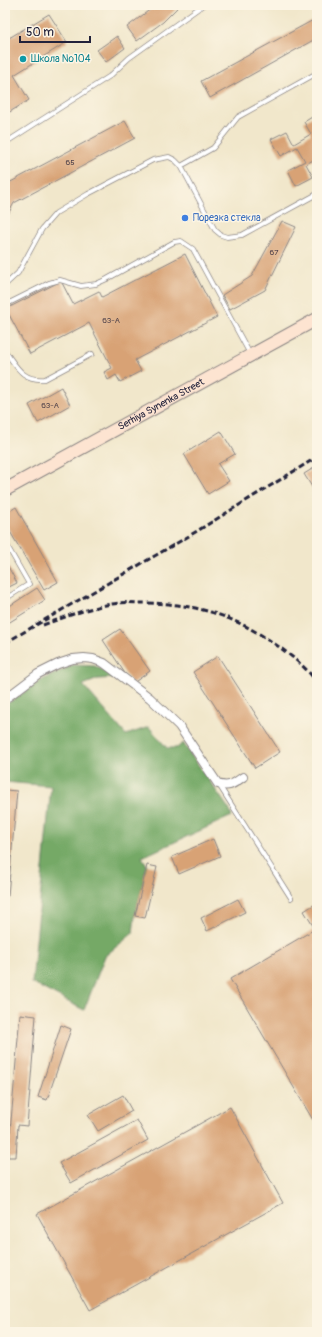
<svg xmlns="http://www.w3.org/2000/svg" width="322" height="1337" viewBox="0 0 322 1337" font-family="Pangolin,sans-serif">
<rect width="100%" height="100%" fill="#fcf5e5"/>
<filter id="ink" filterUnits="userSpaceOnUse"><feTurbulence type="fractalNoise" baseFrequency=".025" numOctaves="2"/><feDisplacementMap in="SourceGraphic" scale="8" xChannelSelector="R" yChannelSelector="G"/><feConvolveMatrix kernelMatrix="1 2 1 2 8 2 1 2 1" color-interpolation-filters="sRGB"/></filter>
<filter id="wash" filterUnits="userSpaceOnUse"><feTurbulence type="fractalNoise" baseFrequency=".012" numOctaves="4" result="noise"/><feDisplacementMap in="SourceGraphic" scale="16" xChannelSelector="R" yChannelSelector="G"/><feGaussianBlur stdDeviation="0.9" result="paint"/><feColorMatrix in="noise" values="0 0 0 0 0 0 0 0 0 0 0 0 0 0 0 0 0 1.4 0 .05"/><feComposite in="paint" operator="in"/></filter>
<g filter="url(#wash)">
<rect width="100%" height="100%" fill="#f1e7cb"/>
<path fill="#74a966" stroke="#4b6650" d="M73 665 95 666 118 678 98 679 83 685 126 735 149 727 167 748H177L183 743 229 809 232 816 142 857 147 865 135 916 133 933 105 956 84 1010 32 983 51 786 5 782V705L42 680Z"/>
<g id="blocks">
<path fill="#d8a275" d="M156 5H180L163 22 137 41 127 27Z
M49 14 67 42 14 75 29 100 8 113 5 109V33L9 38Z
M317 18V38L210 98 201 81Z
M117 36 125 48 106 62 97 50Z
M317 114V135L313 138 317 145V158L306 164 313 177 296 186 288 170 305 161 297 147 281 156 271 139 287 131 294 144 311 134 304 122Z
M125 121 135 138 14 203 5 220V185Z
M282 221 296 227 265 290 230 309 222 295 252 276Z
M185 254 217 317 135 360 141 371 120 382 116 375 108 380 104 372 112 368 89 323 30 354 6 309 61 281 73 304 99 291 102 297Z
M61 387 70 405 38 423 29 405Z
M221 431 235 454 218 464 229 481 208 494 184 454Z
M317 466V495L304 474Z
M16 507 58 582 44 590 5 523V514Z
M5 561 17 583 5 589Z
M37 588 45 600 5 625V609Z
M120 629 150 671 132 684 103 640Z
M218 656 280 752 255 768 193 672Z
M5 790 17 791 8 896H5Z
M213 839 220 856 179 874 172 857Z
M147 865 157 867 145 918 135 916Z
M238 899 245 912 207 931 201 918Z
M317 903V1118L313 1120 230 979 315 929 304 911Z
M20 1014 36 1016 27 1126 18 1125 16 1157H8Z
M61 1025 71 1029 47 1100 38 1097Z
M123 1095 132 1111 98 1131 88 1115Z
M230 1107 283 1203 90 1310 37 1214Z
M137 1120 148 1140 71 1183 59 1163Z"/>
</g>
</g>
<g filter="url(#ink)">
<use href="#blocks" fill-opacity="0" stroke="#8a8483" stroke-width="1"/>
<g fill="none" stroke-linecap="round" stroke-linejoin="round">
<defs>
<path id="lane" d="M5 143 110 76 129 58 203 5
M181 166 215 230 221 235 227 237 242 235 317 194
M5 285 18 273 42 229 56 213 88 194 153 160 169 157 175 160 181 166 213 148 238 117 317 73
M5 305 49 283 60 280 81 286 96 284 107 279 174 242 181 241 193 249 250 354
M5 351C17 367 22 381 45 379L92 354
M5 542 29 584 5 599
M219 785 291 898"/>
<path id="street" d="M5 699 38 674 58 664 73 659 84 658 93 659 104 663 150 698 179 726 218 784C230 788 234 783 243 777"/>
<g id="secondary">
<path id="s1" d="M5 490 317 319"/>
</g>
</defs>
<use href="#lane" stroke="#8a8483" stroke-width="5.5"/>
<use href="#street" stroke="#8a8483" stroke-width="10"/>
<use href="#secondary" stroke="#8a8483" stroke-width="14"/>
<use href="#lane" stroke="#fff" stroke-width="4"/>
<use href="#street" stroke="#fff" stroke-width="8"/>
<use href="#secondary" stroke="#fde4d1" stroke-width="12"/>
<path stroke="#22223b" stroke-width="3" stroke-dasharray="6 3" stroke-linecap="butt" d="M43 625C68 616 92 606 119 603 127 602 135 603 143 603 198 603 238 617 282 649 294 658 309 670 317 683
M5 643 189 536 317 457"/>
</g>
</g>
<circle fill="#0f9aa8" stroke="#fcf5e5" stroke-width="1.5" cx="23" cy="59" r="4"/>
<circle fill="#3f7fe0" stroke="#fcf5e5" stroke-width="1.5" cx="185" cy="218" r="4"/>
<g text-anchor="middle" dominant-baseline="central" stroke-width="3" stroke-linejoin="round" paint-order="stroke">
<g font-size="8" fill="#50424a">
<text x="70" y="162">65</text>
<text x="274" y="252">67</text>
<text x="111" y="320">63-А</text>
<text x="50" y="405">63-А</text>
</g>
<g font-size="10" fill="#0d838f" stroke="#fcf5e5" text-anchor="start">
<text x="31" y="59">Школа №104</text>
</g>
<g font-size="10" fill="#366cbe" stroke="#fcf5e5" text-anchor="start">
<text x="193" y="218">Порезка стекла</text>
</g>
<g font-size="10" fill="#22223b" stroke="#fcf5e5">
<text stroke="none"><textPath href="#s1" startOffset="178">Serhiya Synenka Street</textPath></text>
</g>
</g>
<rect width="322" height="1337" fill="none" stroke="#fcf5e5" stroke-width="20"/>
<path d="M20 36v6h70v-6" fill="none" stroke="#22223b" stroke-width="2"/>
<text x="26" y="36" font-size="12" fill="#22223b" stroke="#fcf5e5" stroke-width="3" paint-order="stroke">50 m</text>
</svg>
